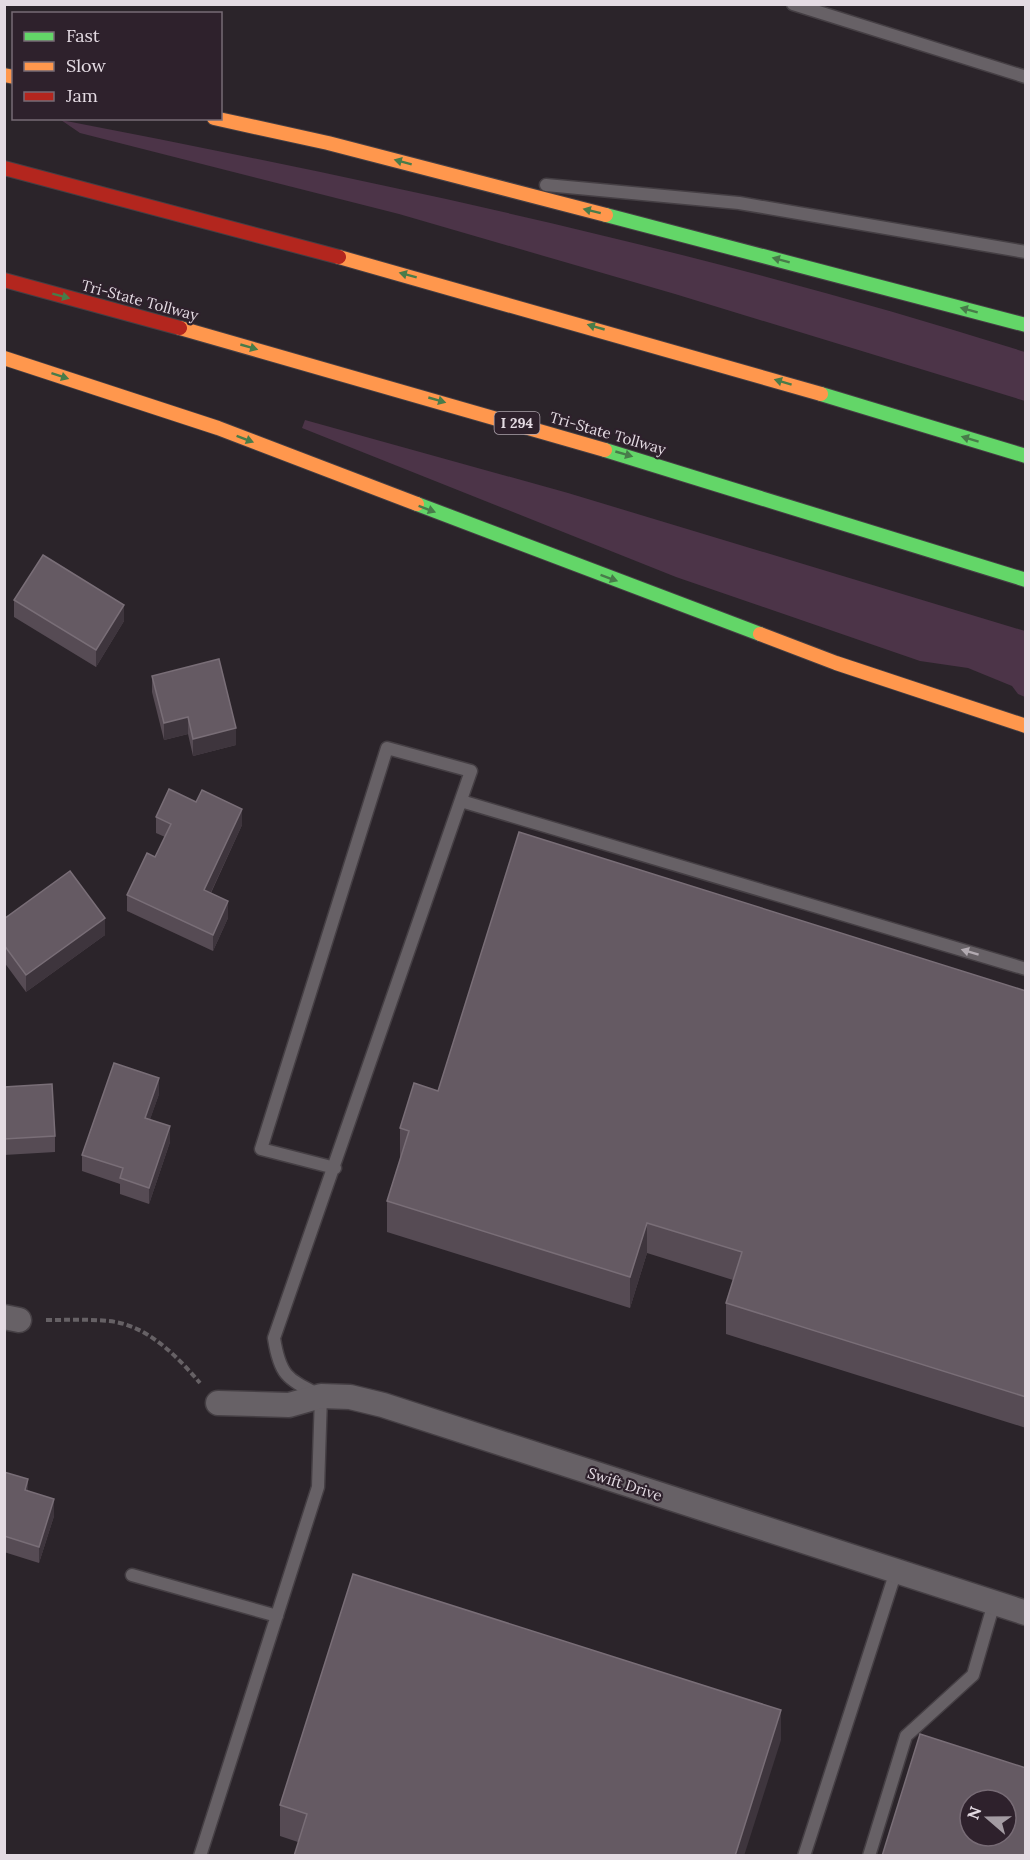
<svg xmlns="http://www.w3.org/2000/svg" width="1030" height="1860" viewBox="0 0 1030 1860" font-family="Lora,serif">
<rect width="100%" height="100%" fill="#2b242a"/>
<path fill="#4c3448" d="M61 120C386 183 710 252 1025 352V401L675 294 399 214 80 133Z
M305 420 568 493 1025 631V697L1018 694 1012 686 968 668 920 661 676 577 302 428Z"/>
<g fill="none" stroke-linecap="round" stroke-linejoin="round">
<defs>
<path id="lane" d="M793 4 1026 77
M546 185 739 203 1026 252
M461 801 1026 969
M132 1575 277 1616
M200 1856 318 1487 321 1396C288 1379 280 1377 274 1338L471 771 387 748 261 1149 335 1168
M804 1856 896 1571
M869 1856 906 1736 973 1675 994 1603"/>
<path id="street" d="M4 1317 19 1320
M218 1403 289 1405 321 1396 350 1397 383 1405 1026 1613"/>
<path id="fast" d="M606 215 1026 325
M821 394 1026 456
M605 450 1026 580
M417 504 760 634"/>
<path id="slow" d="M4 75 14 77
M214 118 328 143 606 215
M339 257 821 394
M180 328 605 450
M4 358 218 428 417 504
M760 634 836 663 1026 726"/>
<path id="jam" d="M4 168 339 257
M4 280 180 328"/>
</defs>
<use href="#lane" stroke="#453f44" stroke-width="15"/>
<use href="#street" stroke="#453f44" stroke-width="27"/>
<use href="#fast" stroke="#453f44" stroke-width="16"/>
<use href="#slow" stroke="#453f44" stroke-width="16"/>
<use href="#jam" stroke="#453f44" stroke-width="16"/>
<path stroke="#666165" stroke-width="4" stroke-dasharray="6 3" stroke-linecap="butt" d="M46 1320C67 1320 88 1319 108 1321 146 1324 177 1356 200 1383"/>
<use href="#lane" stroke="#676166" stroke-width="12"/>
<use href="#street" stroke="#676166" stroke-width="24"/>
<use href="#fast" stroke="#63d668" stroke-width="14"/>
<use href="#slow" stroke="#ff974d" stroke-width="14"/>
<use href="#jam" stroke="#b3261e" stroke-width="14"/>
</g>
<path fill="#564b54" d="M14 600 124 621 96 667 14 617Z
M152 676 236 745 193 756 188 734 164 740 152 692Z
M156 817 242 825 211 893 228 918 213 951 127 911V895L155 857 165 837 156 833Z
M4 919 105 935 26 992 4 962Z
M1026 991V1428L726 1334V1303L733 1280 647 1253 630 1308 387 1232V1201L400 1159V1128L438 1091Z
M4 1087 55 1136V1152L4 1155Z
M159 1094 150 1119 170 1142 149 1204 120 1194V1184L82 1171V1155Z
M4 1472 28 1491 54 1516 39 1563 4 1552Z
M781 1740 298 1842 280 1836V1805Z"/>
<path fill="#3e353d" d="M124 605V621L96 667V650Z
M188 717V734L164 740V723Z
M236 728V745L193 756V739Z
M242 809V825L204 907V890Z
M228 901V918L213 951V935Z
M105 918V935L26 992V975Z
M159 1078V1094L145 1134V1118Z
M170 1126V1142L149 1204V1188Z
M647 1223V1253L630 1308V1277Z
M28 1479V1496L25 1490Z
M54 1499V1516L39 1563V1547Z
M781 1710V1740L744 1856H735Z"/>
<path fill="#655a63" stroke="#796e77" stroke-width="1.5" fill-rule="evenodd" d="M43 555 124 605 96 650 14 600Z
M219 659 236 728 193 739 188 717 164 723 152 676Z
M169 789 196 802 202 790 242 809 204 890 228 901 213 935 127 895 147 853 155 857 171 824 156 817Z
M519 832 1026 991V1397L726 1303 742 1252 647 1223 630 1277 387 1201 409 1131 400 1128 414 1083 438 1091Z
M70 871 105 918 26 975 4 945V919Z
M114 1063 159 1078 145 1118 170 1126 149 1188 120 1178 123 1168 82 1155Z
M52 1084 55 1136 4 1139V1087Z
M4 1472 28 1479 25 1490 54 1499 39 1547 4 1536Z
M353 1574 781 1710 735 1856H294L307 1814 280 1805Z
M920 1734 1026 1768V1856H882ZM970 1800H1006V1836H970Z"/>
<defs><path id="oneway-solid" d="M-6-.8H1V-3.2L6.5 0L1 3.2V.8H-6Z" transform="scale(1.5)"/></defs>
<g fill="#487c4a">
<use href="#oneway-solid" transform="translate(403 162) rotate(-165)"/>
<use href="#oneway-solid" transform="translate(592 211) rotate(-166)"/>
<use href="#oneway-solid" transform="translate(781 260) rotate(-165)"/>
<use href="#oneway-solid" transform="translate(408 275) rotate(-165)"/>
<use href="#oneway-solid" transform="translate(61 296) rotate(15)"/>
<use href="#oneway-solid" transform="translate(969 310) rotate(-165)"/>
<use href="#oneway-solid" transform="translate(596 327) rotate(-164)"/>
<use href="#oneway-solid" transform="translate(249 347) rotate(16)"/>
<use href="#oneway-solid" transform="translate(60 376) rotate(18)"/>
<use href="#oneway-solid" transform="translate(783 382) rotate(-163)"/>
<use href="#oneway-solid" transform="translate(437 400) rotate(16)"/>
<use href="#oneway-solid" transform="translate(245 439) rotate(21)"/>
<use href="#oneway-solid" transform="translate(970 439) rotate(-163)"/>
<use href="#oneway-solid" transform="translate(624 454) rotate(16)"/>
<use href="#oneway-solid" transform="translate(427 509) rotate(21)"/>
<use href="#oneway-solid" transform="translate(609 578) rotate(20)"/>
</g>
<use fill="#b2aab1" href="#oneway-solid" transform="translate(970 952) rotate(-163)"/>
<g text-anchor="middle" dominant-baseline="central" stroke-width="4.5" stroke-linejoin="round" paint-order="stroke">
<rect fill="#2e212c" stroke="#ada3ac" stroke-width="1.5" x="494.5" y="412" width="45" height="22" rx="4.5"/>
<g font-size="14" font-weight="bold" fill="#e4dbe3">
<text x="517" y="423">I 294</text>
</g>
<g font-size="15" fill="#e4dbe3" stroke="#2e212c">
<text transform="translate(140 300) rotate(15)">Tri-State Tollway</text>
<text transform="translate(608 433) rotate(16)">Tri-State Tollway</text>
<text transform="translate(625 1484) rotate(18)">Swift Drive</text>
</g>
</g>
<rect width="1030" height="1860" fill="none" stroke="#e4dbe3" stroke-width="12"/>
<rect x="12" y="12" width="210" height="108" fill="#2e212c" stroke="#776b75" stroke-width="1.5"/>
<rect x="24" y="32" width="30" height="9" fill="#63d668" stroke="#776b75" stroke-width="1.5"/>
<text x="66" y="42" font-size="18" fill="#e4dbe3">Fast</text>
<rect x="24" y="62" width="30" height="9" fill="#ff974d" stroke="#776b75" stroke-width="1.5"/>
<text x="66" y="72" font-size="18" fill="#e4dbe3">Slow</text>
<rect x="24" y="92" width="30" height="9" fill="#b3261e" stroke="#776b75" stroke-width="1.5"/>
<text x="66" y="102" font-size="18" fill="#e4dbe3">Jam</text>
<g transform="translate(988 1818) rotate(290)"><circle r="28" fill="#2e212c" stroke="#776b75" stroke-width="1.5"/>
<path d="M0-4.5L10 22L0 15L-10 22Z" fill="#a39ba2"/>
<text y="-9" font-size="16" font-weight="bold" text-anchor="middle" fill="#e4dbe3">N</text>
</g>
</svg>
